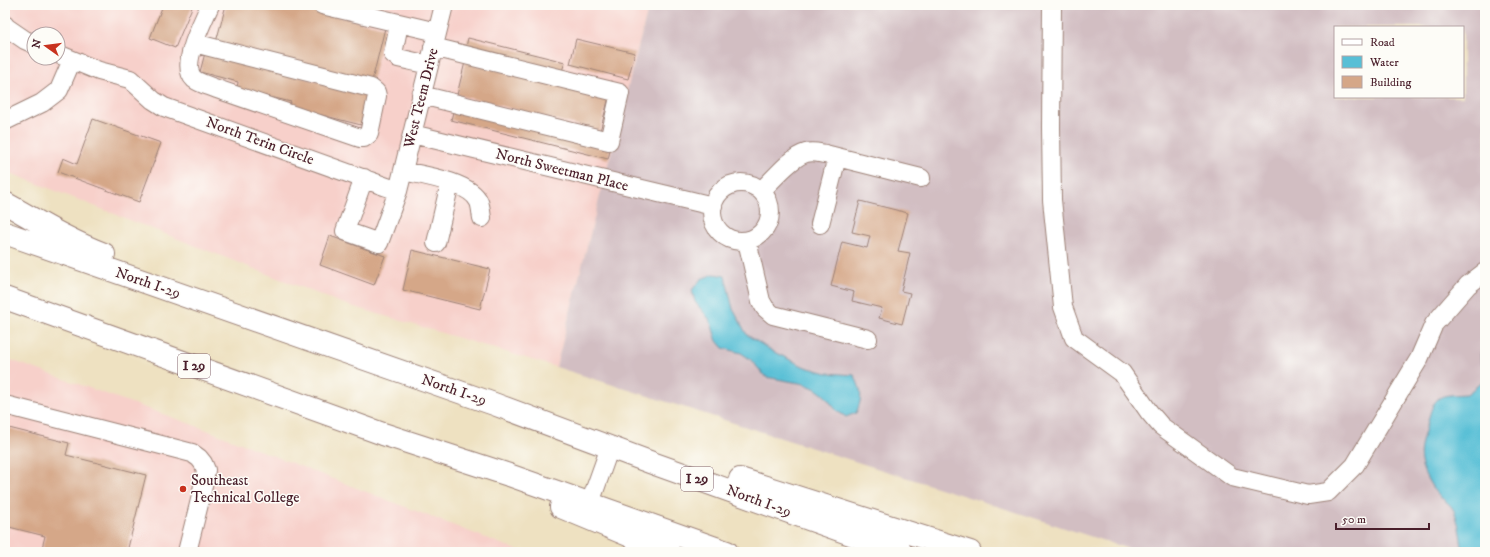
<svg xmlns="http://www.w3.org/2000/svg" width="1490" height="557" viewBox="0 0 1490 557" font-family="'IM FELL DW Pica',serif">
<rect width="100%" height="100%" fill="#fdfcf7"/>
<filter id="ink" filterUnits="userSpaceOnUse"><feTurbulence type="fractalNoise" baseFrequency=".025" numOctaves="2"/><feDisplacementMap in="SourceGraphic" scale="8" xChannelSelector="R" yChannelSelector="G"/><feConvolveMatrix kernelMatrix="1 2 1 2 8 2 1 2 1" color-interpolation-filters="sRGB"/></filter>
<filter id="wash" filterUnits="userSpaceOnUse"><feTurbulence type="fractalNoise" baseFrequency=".012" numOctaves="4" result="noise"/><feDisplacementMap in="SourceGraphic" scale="16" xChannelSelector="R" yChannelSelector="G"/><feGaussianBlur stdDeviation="0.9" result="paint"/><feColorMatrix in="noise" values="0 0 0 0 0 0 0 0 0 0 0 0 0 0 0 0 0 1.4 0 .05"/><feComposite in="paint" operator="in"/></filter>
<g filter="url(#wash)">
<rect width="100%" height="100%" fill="#eee1c1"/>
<path fill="#f7d0ca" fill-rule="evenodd" d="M5 5H649L556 367 341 303 5 171ZM34 34H58V58H34Z
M5 358 199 427 522 552H5Z"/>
<path fill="#d2bec2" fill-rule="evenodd" d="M649 5H1485V552H1138L1022 514 556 367ZM1335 27H1463V97H1335Z"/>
<path fill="#58bfd6" stroke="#516f80" d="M714 274 725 276 733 309 747 335 772 351 805 367 827 373 854 375C862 390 863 398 856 413L846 417 837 411 824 395 816 389 805 384 766 377 750 359 741 353 723 348 717 341 710 320 695 302 692 290 701 279Z
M1485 345V552H1464C1460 540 1460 527 1456 516 1453 505 1446 502 1438 495 1434 491 1431 485 1428 480 1415 456 1421 446 1428 421 1435 392 1441 396 1467 394 1472 390 1478 386 1482 381 1490 368 1473 360 1485 345Z"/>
<g id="blocks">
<path fill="#d5a788" d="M163 5H193L175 48 150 38Z
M226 5H292L385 28 372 81 216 42Z
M468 38 565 62 562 71 466 47Z
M576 39 635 53 628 79 570 64Z
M205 53 369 94 361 125 290 107 291 102 237 89 238 82 200 72Z
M465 62 609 97 600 131 457 95Z
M454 108 611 147 608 159 451 120Z
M93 119 161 143 139 202 58 172 63 158 77 164Z
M860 201 908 213 898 251 910 253 901 291 910 293 902 324 879 318 882 308 852 301 854 292 831 286 842 242 867 248 870 236 852 232Z
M330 236 385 256 374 285 320 265Z
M412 250 490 269 480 309 403 290Z
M5 427 69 443 66 455 146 475 127 552H41L45 536 5 526Z"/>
</g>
</g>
<g filter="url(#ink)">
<use href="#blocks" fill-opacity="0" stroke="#9c8076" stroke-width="1"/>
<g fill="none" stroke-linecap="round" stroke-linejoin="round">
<defs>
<path id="minor" d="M322 5 437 32
M1052 5 1051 127 1052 200 1063 307 1074 338 1122 373 1149 412 1161 426 1232 477 1308 495 1328 492 1355 465 1419 359 1434 324 1468 285 1485 272
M399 24 393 54 398 58 429 65
M5 25 6 27 25 40 34 44
M194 43 371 88 376 92 377 96 369 134 364 138H360L217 89C210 86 200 84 194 79 179 65 204 20 210 5
M58 54 99 71 130 79 153 100 164 107 398 191
M421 95 609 141 620 93 433 47
M5 121 42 103 59 90 72 60
M412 134 713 206
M403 171C422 175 471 182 479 202 481 207 481 213 482 218
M364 178 345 231 379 243 398 191 444 5
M712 212a29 29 0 1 1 58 0a29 29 0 1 1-58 0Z
M761 191C773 180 791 157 806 153 813 151 819 153 825 154L921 178
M820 224 837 157
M747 241 761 301 765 308 773 315 868 339
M436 243 450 183
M5 405 165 446 192 453 199 458 203 463 206 470 201 496 187 552
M590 503 610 447"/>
<path id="highway" d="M5 203C37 221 69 241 104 254
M5 233 494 404 655 464 901 552
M5 298 383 434 509 475 727 552
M740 479 970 552
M561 507 669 552"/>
</defs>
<use href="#minor" stroke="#9c8076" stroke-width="20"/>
<use href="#highway" stroke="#9c8076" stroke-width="24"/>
<use href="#minor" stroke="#fff" stroke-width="18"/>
<use href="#highway" stroke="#fff" stroke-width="22"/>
</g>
</g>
<circle fill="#c8321e" stroke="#fdfcf7" stroke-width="1.5" cx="183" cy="489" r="4"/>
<g text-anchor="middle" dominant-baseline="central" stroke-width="3" stroke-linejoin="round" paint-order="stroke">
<g fill="#fdfcf7" stroke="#806168" stroke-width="1">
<rect x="178" y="354" width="32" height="24" rx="3"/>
<rect x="681" y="467" width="32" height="24" rx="3"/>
</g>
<g font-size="14" font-weight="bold" fill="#4a1f2b">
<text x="194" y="366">I 29</text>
<text x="697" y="479">I 29</text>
</g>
<g font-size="15" fill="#4a1f2b" stroke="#fdfcf7">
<text transform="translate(421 98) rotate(-76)">West Teem Drive</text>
<text transform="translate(260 141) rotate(20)">North Terin Circle</text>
<text transform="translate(562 170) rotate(14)">North Sweetman Place</text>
<text transform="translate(148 283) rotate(19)">North I-29</text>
<text transform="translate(454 390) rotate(19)">North I-29</text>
<text transform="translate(759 501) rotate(20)">North I-29</text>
</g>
<g font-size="15" fill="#4a1f2b" stroke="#fdfcf7" text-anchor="start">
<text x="191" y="480">Southeast<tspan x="191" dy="17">Technical College</tspan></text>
</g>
</g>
<rect width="1490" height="557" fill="none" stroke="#fdfcf7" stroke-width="20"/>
<rect x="1334" y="26" width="130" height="72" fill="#fdfcf7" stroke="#b5a4a5"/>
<rect x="1342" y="39" width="20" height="6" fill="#ffffff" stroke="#b5a4a5"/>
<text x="1370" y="46" font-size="12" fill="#4a1f2b">Road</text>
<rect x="1342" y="56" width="20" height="12" fill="#58bfd6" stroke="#b5a4a5"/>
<text x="1370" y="66" font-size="12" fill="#4a1f2b">Water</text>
<rect x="1342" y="76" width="20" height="12" fill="#d5a788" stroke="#b5a4a5"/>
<text x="1370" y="86" font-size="12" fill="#4a1f2b">Building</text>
<g transform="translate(46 46) rotate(284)"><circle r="19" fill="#fdfcf7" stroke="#b5a4a5"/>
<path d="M0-3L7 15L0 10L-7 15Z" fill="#c8321e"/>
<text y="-6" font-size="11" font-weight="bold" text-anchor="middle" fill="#4a1f2b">N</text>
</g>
<path d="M1336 523v6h93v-6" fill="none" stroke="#4a1f2b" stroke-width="2"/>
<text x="1342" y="523" font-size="12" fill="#4a1f2b" stroke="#fdfcf7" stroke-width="3" paint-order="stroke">50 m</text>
</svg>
